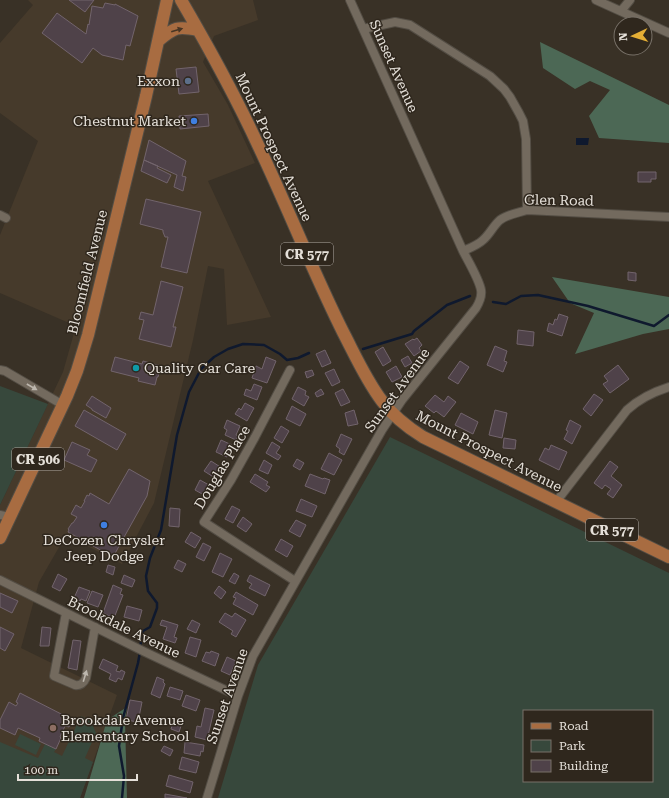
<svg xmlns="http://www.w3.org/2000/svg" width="669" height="798" viewBox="0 0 669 798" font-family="'Roboto Serif',serif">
<rect width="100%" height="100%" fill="#393126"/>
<path fill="#463a2b" d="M28 0H253L258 20 214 36 203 62 228 105 255 163 208 181 271 317 227 325 224 269 208 266 193 340 154 503 122 564 66 535 39 582 21 648 117 695 80 798H0V505L63 372 76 326 0 293V235L38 141 0 113V43L33 5Z"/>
<path fill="#37483c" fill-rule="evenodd" d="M0 386 48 404 0 505Z
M390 437 669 573V798H218L258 665ZM524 711H652V781H524Z
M81 716 91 721 96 733 85 758 93 762 80 798H0V742L38 758 45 744 56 749 54 752 62 756Z
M20 734 41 744 36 755 15 745Z"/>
<path fill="#4c6855" d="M540 42 669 105V143L599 138 589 116 610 90 590 81 575 89 543 68Z
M552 277 669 297V329L643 334 575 354 594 313 570 303Z
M127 707 125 720 127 798H84L107 720Z"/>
<path fill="#0f192e" d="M576 138H589L588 145H576Z"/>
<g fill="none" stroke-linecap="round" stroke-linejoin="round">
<path stroke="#0f192e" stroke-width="2.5" d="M493 302 506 304 521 296 538 295 588 306 654 326 669 315
M363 349 412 334 414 331 447 305 470 296
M140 647 143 631 150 627 157 608V603L148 591 146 576 150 558 161 530 177 435 189 392 201 369 214 357 228 349 243 344 264 345 280 354 287 360 298 358 309 353
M122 798 124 776 119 746 123 718 138 663 140 652"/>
</g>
<path fill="#4f4249" stroke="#72646c" d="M69 0H94L85 12Z
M105 3 115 5V4L138 16 130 46 126 45 123 60 102 55 93 48 82 63 42 33 57 13 86 34 88 24 89 25 92 6 103 8Z
M196 67 199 92 179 94 176 69Z
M208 114 209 126 180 129 179 116Z
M149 140 186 161 182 176 186 177 183 191 174 187 177 175 144 160Z
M144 160 158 166 157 168 171 175 167 183 141 171Z
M638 172H656V179H651V182H638Z
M146 199 201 212 187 273 161 267 168 237H165L163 232V230L140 224Z
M628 272 636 273V281L628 280Z
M161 281 183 287 173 327H176L171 347 139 339 144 320 139 319 141 312 153 315Z
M559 314 568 317 562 336 547 331 549 323 553 325 555 319 557 320Z
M518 330 534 332 533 346 517 344Z
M417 338 422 345 419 348 421 351 414 356 405 344 413 339 414 340Z
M495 346 507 351 504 361 507 362 503 372 487 365Z
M383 347 391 361 383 366 375 352Z
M325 350 331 363 322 367 316 354Z
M408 356 412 363 405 367 401 360Z
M115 357 142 364 143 361 161 366 158 377H157L155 385 138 381 139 378 111 371Z
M266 357 276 361 267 383 252 378 256 366 262 369Z
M460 361 469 367 458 384 448 378Z
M618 365 629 379 610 393 603 384 608 381 604 376Z
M396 366 402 377 392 382 386 372Z
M334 369 340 382 332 386 325 373Z
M312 370 314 375 307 378 305 372Z
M254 384 262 387 257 400 244 395 246 389 251 391Z
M298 387 306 391 305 395 309 397 304 406 292 399Z
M321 389 324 394 317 397 315 393Z
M343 389 350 402 341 406 335 393Z
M594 394 603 400 591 416 583 409Z
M435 395 444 402 448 396 456 402 444 417 436 411 434 413 425 406Z
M92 396 111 408 106 418 92 410V409L86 405Z
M245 403 254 408 247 421 235 414 239 408 241 410Z
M292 406 306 414 300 426 286 419Z
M84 410 126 434 117 450 75 426Z
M354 410 358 424 348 426 345 413Z
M495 410 507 413 502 438 489 435Z
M461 413 478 422 473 434 455 425Z
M227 420 240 426 236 435 238 436 236 440 225 435 227 430 224 428Z
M570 420 581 426 572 444 564 439 568 431 566 430Z
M281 426 289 431 282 443 274 438Z
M341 434 352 439 344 455 339 452 340 449 336 446Z
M504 438 516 440 515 449 503 448Z
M221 440 232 445 227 457 216 452Z
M72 442 90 450 87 455 97 460 91 472 64 460Z
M272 442 280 447 276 453 281 456 278 460 266 453Z
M551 445 567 452 559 470 539 460 545 448 549 450Z
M329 453 342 460 334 475 321 469Z
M297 459 304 463 300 470 293 466Z
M264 460 272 465 268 474 259 470Z
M211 461 222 468 215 478 204 471Z
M610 461 618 467 611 476 622 485 613 498 607 494 611 489 605 485 602 489 594 483Z
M129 469 150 481 147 496 113 557 68 532 69 530 68 529 72 523H73L77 517 71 514 76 505 81 508 85 501H84L87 495 89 496 90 493 109 504Z
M255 474 268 482 266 485 270 487 266 492 250 482Z
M310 474 323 479 324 478 330 480 325 494 305 486Z
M200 480 209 485 204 495 195 490Z
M301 499 317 506 312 517 296 511Z
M232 506 240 510 233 523 225 519Z
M170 508 180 509 179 527 169 526Z
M243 517 252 524 246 532 237 526Z
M296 520 306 525 300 537 289 531Z
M191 532 201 538 195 548 185 542Z
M281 539 293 546 287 557 275 550Z
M203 543 211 547 204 561 196 557Z
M220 553 232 559 223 577 212 572Z
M178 560 186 564 182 572 174 568Z
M108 565 115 567 113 575 106 572Z
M234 573 239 576 235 584 229 581Z
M58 574 67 579 60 591 52 587Z
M124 575 135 580 132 587 121 583Z
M250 575 270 585 265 596 249 588 252 584 247 581Z
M113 585 122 589 120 594 123 595 114 618 103 613Z
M219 586 226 592 221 599 214 593Z
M79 587 90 591 86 601 81 599 80 601 74 598Z
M92 591 103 595 98 607 87 603Z
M236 592 258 605 253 615 233 604 236 598 233 597Z
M0 593 18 601 12 613 0 607Z
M127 606 142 610 139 621 124 617Z
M225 613 232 617 235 613 246 620 236 637 231 634 233 631 219 622Z
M162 620 178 625 174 637 177 638 175 643 163 639 167 627 160 625Z
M192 620 200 624 196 633 187 629Z
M0 627 14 634 5 651 0 648Z
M42 627 51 628 49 646H40Z
M190 637 201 640 196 657 185 653Z
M73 640 81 641 77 670 68 668Z
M211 651 219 654 215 666 202 661 206 652 210 653Z
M227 657 236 661 230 675 221 671Z
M103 659 118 666 116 671 120 672 121 670 125 672 122 680 118 678 116 682 109 679 111 674 99 668Z
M157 677 164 680 163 682 165 684 160 698 151 694Z
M170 687 183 691 180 700 167 696Z
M20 693 73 720 69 727 65 726 60 737 61 738 56 749 39 741 40 738 18 728 15 735 0 728V720L9 702 16 706 18 703 16 702Z
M186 695 200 700 196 711 182 706Z
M130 700 142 702 138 722 126 720Z
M205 708 214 710 207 740 195 737 197 726 201 727Z
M174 720 182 723 179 732 171 729Z
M185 742 204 745 203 752 201 751 200 756 184 753Z
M164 746 173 750 170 756 161 751Z
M182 757 199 762 196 773 179 769Z
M169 775 193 782 190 793 166 786Z
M165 794 187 798H165Z"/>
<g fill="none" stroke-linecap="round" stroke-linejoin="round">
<defs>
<path id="minor" d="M596 0 669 33
M621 11 630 0
M363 29 395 22 410 25 490 76 504 89 510 97 519 113 523 121 526 139 527 210
M0 215 6 218
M463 251C470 248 478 245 483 240 490 234 493 226 500 220 508 214 518 213 527 210L669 217
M0 370 5 371 63 405
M290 370 255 437 231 480 204 522 295 581
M556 502 627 410C639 399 653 392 669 387
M0 515 9 517
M0 580 145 652 238 696
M66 613 54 676 75 685C80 686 84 683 86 678L95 627
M207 798 238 696 253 656 382 430 402 400 476 308C479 303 482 296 481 290 479 279 468 261 463 251L350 0"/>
<path id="primary" d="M181 0C209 48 236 97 259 147 288 208 313 272 343 332 355 355 366 380 382 401 393 416 407 427 423 437L669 557
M158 41C175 27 177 26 198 30
M0 538 67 396 77 371 88 335 146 96 167 0"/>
</defs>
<use href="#minor" stroke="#534d44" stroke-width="10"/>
<use href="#primary" stroke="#534d44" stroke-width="14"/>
<use href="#minor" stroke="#736a5e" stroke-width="8"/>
<use href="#primary" stroke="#a86c41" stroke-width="12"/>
</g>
<defs><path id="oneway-solid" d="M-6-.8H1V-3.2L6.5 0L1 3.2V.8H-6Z"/></defs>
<use fill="#473524" href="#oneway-solid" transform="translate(177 30) rotate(-16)"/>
<g fill="#bdb7ae">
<use href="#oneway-solid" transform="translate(32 387) rotate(30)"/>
<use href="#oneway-solid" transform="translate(85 676) rotate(-73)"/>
</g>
<circle fill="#5c6f8a" stroke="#2f271d" stroke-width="1.5" cx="188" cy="81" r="4"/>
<g fill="#3f7fe0" stroke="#2f271d" stroke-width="1.5">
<circle cx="194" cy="121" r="4"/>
<circle cx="104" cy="525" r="4"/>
</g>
<circle fill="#0f9aa8" stroke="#2f271d" stroke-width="1.5" cx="136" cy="368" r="4"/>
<circle fill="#8d6e63" stroke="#2f271d" stroke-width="1.5" cx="53" cy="728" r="4"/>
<g text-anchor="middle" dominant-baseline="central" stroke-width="3" stroke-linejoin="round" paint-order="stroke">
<g fill="#2f271d" stroke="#aea8a1" stroke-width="1">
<rect x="281" y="243" width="52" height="22" rx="3"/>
<rect x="12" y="448" width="52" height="22" rx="3"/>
<rect x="586" y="519" width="52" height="22" rx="3"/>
</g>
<g font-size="13" font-weight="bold" fill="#e5e0d9">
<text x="307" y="254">CR 577</text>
<text x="38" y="459">CR 506</text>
<text x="612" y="530">CR 577</text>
</g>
<g font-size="14" fill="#e5e0d9" stroke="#2f271d">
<text transform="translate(394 66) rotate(66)">Sunset Avenue</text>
<text transform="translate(274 147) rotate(65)">Mount Prospect Avenue</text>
<text transform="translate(559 200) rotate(1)">Glen Road</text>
<text transform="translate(87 272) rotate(-76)">Bloomfield Avenue</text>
<text transform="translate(397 390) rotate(-54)">Sunset Avenue</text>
<text transform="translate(489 451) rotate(27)">Mount Prospect Avenue</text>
<text transform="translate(222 467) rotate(-59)">Douglas Place</text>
<text transform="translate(124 627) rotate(26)">Brookdale Avenue</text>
<text transform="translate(227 696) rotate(-71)">Sunset Avenue</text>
</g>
<g font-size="14" fill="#e5e0d9" stroke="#2f271d" text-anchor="end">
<text x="180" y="81">Exxon</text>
<text x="186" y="121">Chestnut Market</text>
<text x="144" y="368" text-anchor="start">Quality Car Care</text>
<text x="104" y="540" text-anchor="middle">DeCozen Chrysler<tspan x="104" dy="16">Jeep Dodge</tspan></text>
<text x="61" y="720" text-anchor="start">Brookdale Avenue<tspan x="61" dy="16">Elementary School</tspan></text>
</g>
</g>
<rect x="523" y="710" width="130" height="72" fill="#2f271d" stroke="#787168"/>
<rect x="531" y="723" width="20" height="6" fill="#a86c41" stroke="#787168"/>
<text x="559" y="730" font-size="12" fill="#e5e0d9">Road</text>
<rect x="531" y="740" width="20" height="12" fill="#37483c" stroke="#787168"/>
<text x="559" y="750" font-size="12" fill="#e5e0d9">Park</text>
<rect x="531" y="760" width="20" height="12" fill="#4f4249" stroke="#787168"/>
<text x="559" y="770" font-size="12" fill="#e5e0d9">Building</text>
<g transform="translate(633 36) rotate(266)"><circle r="19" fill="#2f271d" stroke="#787168"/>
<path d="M0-3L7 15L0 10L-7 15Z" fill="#e4ae35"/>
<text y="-6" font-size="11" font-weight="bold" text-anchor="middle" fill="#e5e0d9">N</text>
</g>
<path d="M18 774v6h119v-6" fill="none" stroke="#e5e0d9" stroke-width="2"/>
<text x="24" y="774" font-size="12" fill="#e5e0d9" stroke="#2f271d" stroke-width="3" paint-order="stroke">100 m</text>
</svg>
